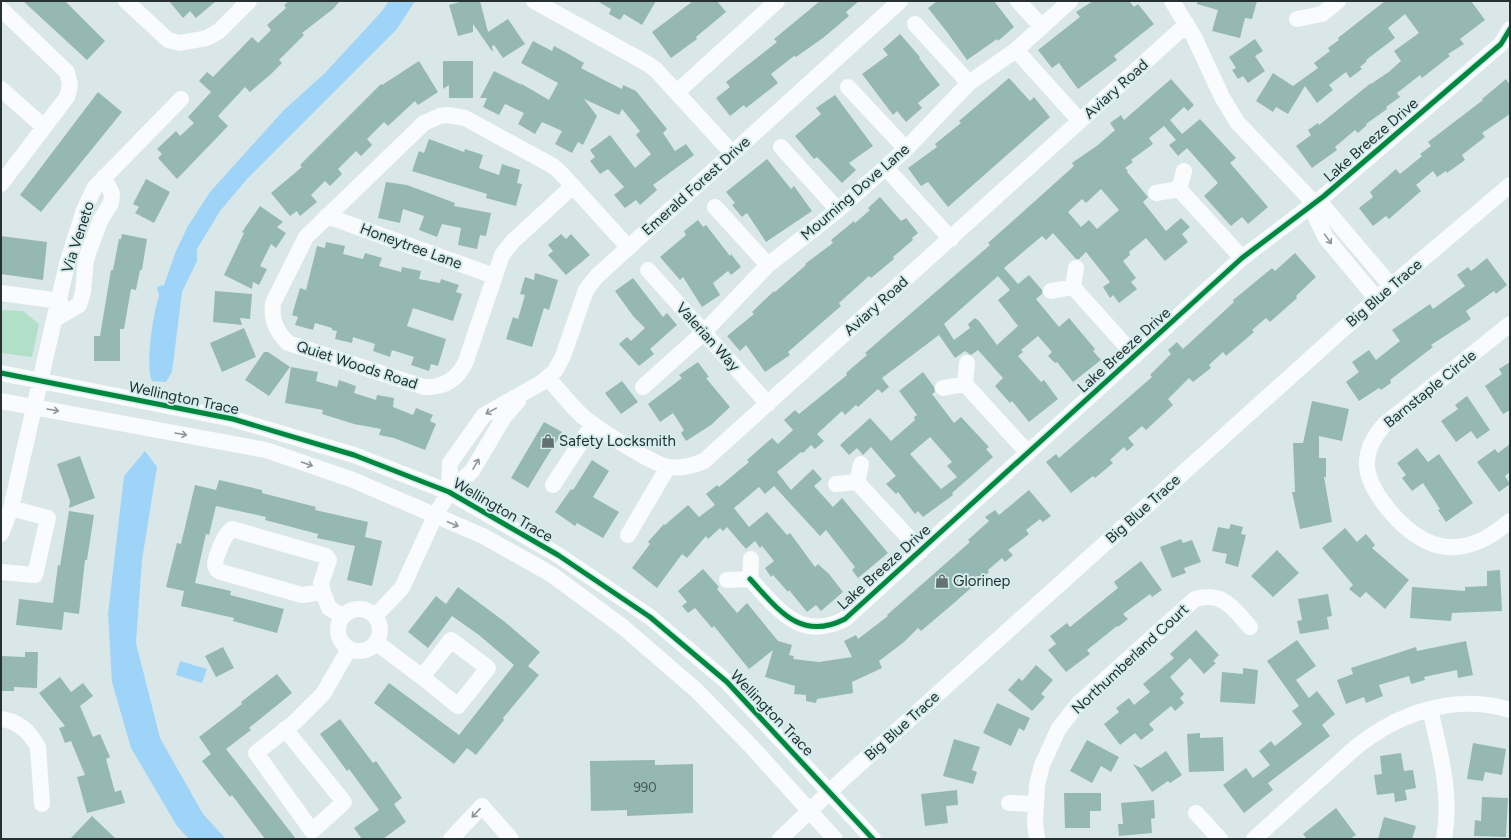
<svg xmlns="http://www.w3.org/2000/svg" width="1511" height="840" viewBox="0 0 1511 840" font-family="Figtree,sans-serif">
<rect width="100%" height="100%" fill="#dae7e8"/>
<path fill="#b2dfc8" d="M1 310 23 311 39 324 32 357 1 353Z"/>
<path fill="#9ed4f7" d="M389 1H415L397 29 247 179 220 211 197 249V261L182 292 172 372 166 382 152 381C145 365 153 314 159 296L157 287 164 285 176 251 188 226 210 192 284 110 325 73 382 11Z
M145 451 157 467 142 560 136 643 160 738 203 814 226 839H189L177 826 131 748 112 682 108 614 124 476Z
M180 661 207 669 202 683 176 675Z"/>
<path fill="#95b8b4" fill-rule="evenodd" d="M23 1H65L105 41 87 60Z
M169 1H216L196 18 190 11 183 18Z
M289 1H340L333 9 302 33 304 35 279 60 282 63 271 74 250 92 245 87 218 116 228 126 177 179 158 158 162 154 157 149 176 131 180 136 194 123 188 117 211 92 199 81 207 72 213 77 252 37 258 43 271 30 267 25 286 8 284 5Z
M463 1H480L488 32 508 19 525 44 503 58 494 45 492 46 493 51H492L473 24V32L458 36 449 5Z
M597 1H656L642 25 624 14 620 20 609 14 611 9Z
M693 1H717L726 12 696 37 697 39 671 58 652 32Z
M820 1H859L846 12 849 16 823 38 796 57 794 56 771 74 778 83 746 108 744 105 730 116 716 98 730 87 726 82 777 42 774 39Z
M937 1H994L1014 27 998 41 997 39 967 60 947 32 928 8Z
M1093 1H1129L1134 7 1138 4 1154 24 1114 56 1117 60 1078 89 1059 63 1052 68 1038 50 1080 17 1076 12Z
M1197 1H1257L1252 19 1245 18 1240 38 1212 31 1218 10 1197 4Z
M1385 1H1471L1485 20 1460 39 1464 44 1448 54 1450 56 1422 78 1420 75 1397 93 1400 97 1386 107 1387 109 1366 124 1367 125 1358 133 1355 130 1335 147 1337 150 1312 168 1296 146 1311 135 1308 130 1318 123 1319 125 1371 83V84L1390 71 1401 61 1394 51 1419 33 1405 14 1388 28 1395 38 1366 60 1367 61 1360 67 1362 69 1350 78 1346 72 1329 85 1333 90 1317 103 1305 86 1288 114 1276 107 1273 112 1256 101 1273 73 1293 86 1318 68 1314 63 1330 51 1328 48 1339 40 1338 38Z
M900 34 920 57 919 58 940 85 918 103 922 108 906 122 897 111 893 115 862 74 888 55 883 49Z
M1255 39 1263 51 1255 56 1265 71 1248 83 1243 76 1238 79 1232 70 1236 68 1229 57Z
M533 41 552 51 554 46 567 53 584 63 581 68 604 80 622 89 623 85 636 91 667 129 663 133 675 151 686 144 694 155 653 185 657 190 640 205 636 200 625 208 614 195 624 187 608 169 600 174 590 161 595 157 590 150 610 135 635 168 651 154 636 135 640 131 622 109 619 115 584 99 597 116 583 145 578 142 572 153 555 144 562 131 542 122 535 134 518 124 524 113 505 104 499 115 483 107 487 98H480L494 71 522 85 520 83 549 100 558 83 521 63Z
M419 61 438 92 418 105 415 101 388 126 384 122 367 139 372 145 361 156 356 151 338 169 342 174 330 186 325 181 311 195 317 202 300 216 297 211 290 216 271 193 302 167 300 165 381 84 382 85Z
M443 61H473V98H449V85L443 89Z
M1009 78 1030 101 1034 97 1050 117 948 207 928 182 921 186 908 168 937 147 935 144 961 123 959 121Z
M1171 79 1194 105 1188 111 1184 107 1170 120 1182 134 1200 119 1236 158 1230 163 1268 207 1248 224 1242 217 1231 226 1204 196 1218 183 1187 148 1178 156 1169 145 1176 140 1164 126 1149 138 1153 144 1131 160 1133 162 1125 168 1128 171 1127 172 1148 197 1143 202 1166 231 1181 218 1190 227 1182 234 1188 242 1165 261 1146 238 1129 252 1130 255 1123 261 1136 278 1131 282 1137 289 1119 303 1113 295 1110 298 1103 287 1110 282 1086 252 1079 259H1076L1053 233 1046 240 1042 236 1004 268 1018 284 1029 275 1042 290V294L1036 299 1059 327 1069 318 1095 349 1093 351 1101 360 1073 382 1057 362 1055 363 1048 356 1052 352 1038 336 1021 350 1023 352 1018 356 1041 382 1044 380 1058 399 1029 422 1012 401 1010 403 995 386 1003 378 978 350 971 355 965 351 955 358 939 335 882 378 889 387 882 393 878 389 858 407 856 405 845 415 842 411 817 434 824 441 815 449 811 445 803 453 801 452 777 472 791 490 813 469 822 479 814 486 833 507 842 498 888 553 858 578 852 570 855 567 826 530 820 536 774 486 765 494 759 487 734 508 749 527 767 512 787 535 790 533 815 567 818 564 829 574 843 592 821 611 816 605 807 612 789 590 788 592 773 575 771 577 765 568 774 561 762 546 760 548 755 541 746 549 727 527 723 531 720 528 708 539 706 536 687 558 682 554 657 588 632 568 650 544 648 542 664 524 665 525 688 505 699 517 715 505 706 494 717 485 719 487 749 462 747 460 772 438 778 444 793 430 784 420 795 410 799 414 847 375 846 373 867 355 865 353 990 245 988 243 1074 166 1072 163 1098 145 1115 130 1110 123 1121 115 1124 120ZM1101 189 1119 210 1097 229 1089 220 1081 227 1068 212 1082 199 1086 203ZM998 276 1010 290 998 300 1018 326 997 345 979 321 975 318 968 324 970 328 954 340 944 324Z
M1506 79 1510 85V114L1482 133 1485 137 1462 155 1465 160 1447 173 1446 171 1437 177 1433 171 1416 185 1421 191 1389 219 1386 216 1373 226 1359 208 1373 197 1370 192 1396 169 1400 174 1422 156 1420 154 1431 146 1428 142 1483 100 1482 99Z
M98 92 122 112 41 212 20 195Z
M835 95 873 146 849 163 856 170 842 183 817 157 814 159 795 136 821 114 816 108Z
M429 139 464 152 465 149 483 155 479 168 499 175 502 164 520 170 517 183 522 184 516 206 486 198 487 194 412 171 419 151 424 153Z
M767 159 791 189 794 186 812 211 766 242 747 213 742 217 732 205 735 203 726 192Z
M146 179 170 192 154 223 135 213 139 207 133 204Z
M386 182 407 185 455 203 454 206 491 213 486 236 480 235 477 249 458 245 461 228 442 224 437 237 419 230 424 216 403 209 400 223 378 218Z
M880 197 901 221 906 218 918 233 912 238 913 240 893 257 894 259 871 278 869 276 839 303 841 306 788 352 790 355 765 372 746 345 740 351 727 336 754 314 752 312 774 291 775 292 806 265 805 264 833 243 831 240 854 221 855 223 870 210 868 208Z
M260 206 283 222 277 227 286 233 276 248 271 244 260 266 267 269 259 285 253 282 252 289 224 275 244 233 242 232Z
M698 220 703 227 706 225 730 256 731 254 741 267 731 275 728 271 713 283 720 295 702 307 683 277 680 280 660 257 686 235 684 231Z
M122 234 147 239 142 270H140L136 290 131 289 124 329H120V361H94V336H100L111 270H113L119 239H121Z
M561 234 566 239 571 234 590 255 566 275 548 255 553 251 548 245Z
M1 236 47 242 43 280 1 274Z
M326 242 345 246 343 254 363 259 365 253 382 258 379 266 401 272 402 267 421 271 419 279 440 283 441 279 459 285 456 292 462 294 453 321 413 308 407 326 446 339 438 366 431 364 429 371 411 365 414 357 392 350 390 357 373 351 375 344 353 337 352 343 335 339 337 331 332 330V328L315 323 313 330 295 325 298 317 292 315 300 288 306 290 317 246 325 248Z
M1295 253 1316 277 1296 296 1297 298 1270 322 1266 318 1252 330 1254 332 1226 356 1223 352 1209 365 1211 368 1193 382 1189 378 1168 399 1173 405 1146 430 1142 426 1128 438 1134 445 1127 451 1124 447 1110 460 1113 463 1095 478 1093 476 1071 493 1046 462 1056 454 1059 458 1152 377 1150 375 1171 354 1168 350 1177 342 1183 349 1234 302 1233 300 1243 292 1272 268 1275 271Z
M1487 258 1507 285 1496 294 1494 291 1466 311 1471 319 1431 345 1433 347 1390 380 1391 383 1381 390 1379 388 1359 401 1346 382 1359 372 1352 362 1369 350 1376 360 1400 341 1392 330 1430 304 1433 309 1465 286 1457 275 1468 267 1471 271Z
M535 273 558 280 549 310 544 308 532 347 506 339 513 317 518 319 525 295 520 294 525 277 534 280Z
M633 278 663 317 667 313 677 325 650 349 654 354 639 366 619 344 627 337 631 341 645 328 633 316 615 291Z
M215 291 252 294 250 319 240 318 242 325 213 322Z
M244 328 256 357 222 372 210 343Z
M264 352H268L290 367 269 396 245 380Z
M698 362 709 377 706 378 730 407 711 425 686 441 681 433 684 430 673 413 660 422 648 404 682 378 679 375Z
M1510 362V410L1503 414 1485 386 1502 374 1499 369Z
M291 367 318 372 316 381 337 387 339 380 356 386 354 393 376 400 377 395 394 398 393 407 413 415 416 408 433 415 430 421 436 424 425 450 394 438 379 435 381 429 354 424 322 414 323 410 285 403Z
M923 372 934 387 935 392 932 394 954 423 961 417 989 447 986 449 993 457 952 493 953 495 923 517 918 511 915 514 898 492 896 494 886 484 896 476 871 447 863 455 857 448 849 455 840 445 870 418 891 441 915 420 914 417 917 415 899 391ZM930 437 952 462 947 466 957 477 941 489 910 454Z
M622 381 638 402 621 414 605 393Z
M1467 396 1490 430 1477 439 1471 431 1456 442 1441 421 1458 409 1455 405Z
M1312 401 1349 409 1342 441 1319 436V458H1326V477H1324L1332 522 1300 529 1292 492H1295L1293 443H1303Z
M544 422 562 432 528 488 511 478Z
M1510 444V472L1505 476 1510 484 1499 492 1477 462 1495 449 1498 453Z
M1417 448 1428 462 1439 454 1473 503 1446 522 1438 510 1440 509 1423 483 1412 491 1402 478 1406 475 1397 463Z
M80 456 95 498 69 508 70 501 57 464Z
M592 460 609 471 593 497 619 512 603 538 577 523 575 526 555 512 571 489 573 490Z
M219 480 262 490V493L316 507 315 510 368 522 365 537 382 541 372 586 347 580 355 546 317 538 318 534 265 520 266 517 216 506 209 535 206 534 195 583 231 591 230 595 284 609 277 633 233 621 234 618 181 606 184 591 166 587 177 543 181 544 195 485 216 490Z
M1029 490 1051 516 1043 522 1040 519 1026 530 1029 534 1008 550 1013 555 1005 562 1002 558 988 570 989 572 954 603 921 631 918 628 904 642 879 661 882 668 852 682 853 693 817 699 816 703 806 701V695L794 694 795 686 765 677 773 650 749 669 714 626 712 628 695 608 688 613 682 606 687 602 678 591 703 569 719 587 717 589 737 613 747 603 778 641 792 645 789 655 794 656 793 659 819 662 852 657 844 641 856 635 858 639 888 616 887 615 970 542 968 540 989 521 985 517 995 510 999 515Z
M69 511 94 515 87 560H85L79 614 64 612 62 630 16 625 19 599 53 603 58 565 60 566Z
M1231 524 1243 527 1241 534 1246 535 1238 567 1225 563 1227 554 1212 551 1218 527 1229 529Z
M1345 528 1357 542 1366 534 1375 545 1372 548 1409 580 1385 609 1366 592 1360 598 1349 589 1353 585 1322 548Z
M1181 539 1183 543 1192 540 1201 562 1184 568 1186 573 1172 578 1160 547Z
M1277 550 1299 573 1273 597 1251 576Z
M1141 561 1162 590 1152 597 1150 594 1123 614 1128 619 1118 627 1117 626 1087 650 1090 654 1066 672 1048 650 1056 644 1050 636 1067 623 1070 627 1118 588 1114 582Z
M1500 570 1502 611 1452 613 1451 621 1410 618 1412 587 1465 591V587L1487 586V571Z
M458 587 505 622 540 652 528 666 539 675 503 718 504 720 476 755 467 748 454 764 374 703 389 683 459 735 514 665 479 635 452 616 428 648 408 632 436 596 446 604Z
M1328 594 1332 616 1327 617 1329 629 1300 634 1297 621 1302 620 1298 599Z
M1196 630 1219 655 1213 661 1216 663 1204 674 1190 658 1170 677 1184 694 1180 698 1184 703 1175 711 1171 706 1149 724 1154 730 1141 740 1135 733 1120 745 1104 724 1119 712 1116 708 1129 698 1134 705 1150 692 1143 684 1174 658 1170 654Z
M1297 640 1316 666 1296 680 1309 698 1317 691 1335 714 1322 725 1330 736 1268 783 1273 790 1244 813 1223 785 1246 768 1253 778 1270 765 1259 751 1271 741 1275 746 1302 724 1292 711 1299 706 1267 661Z
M1466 641 1473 675 1458 678 1457 670 1424 677 1425 680 1411 684 1409 676 1379 685 1383 696 1366 703 1364 697 1346 704 1337 680 1353 674 1351 668 1416 647 1417 651Z
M223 647 234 668 216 677 205 656Z
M25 652H38L37 688 14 687V691H1V656L25 657Z
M1036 665 1053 680 1041 694 1045 697 1032 711 1008 690 1019 678 1022 681Z
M1243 668 1258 670 1255 704 1220 702 1222 672 1243 674Z
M277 674 292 693 249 728 251 730 226 749 296 839H265L232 795 230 797 202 761 211 754 199 737 242 704 241 702Z
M60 677 71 692 83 683 93 696 80 706 93 737 100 734 110 757 106 759 115 792 121 790 125 803 87 813 77 777 85 775 71 741 65 743 59 728 65 726 39 693Z
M997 703 1030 718 1024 731 1019 728 1011 746 983 733Z
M340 719 373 763 376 761 402 798 394 804 406 822 383 839H362L354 828 379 810 349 769 347 771 320 734Z
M1200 733V738L1223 737 1224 771 1189 772 1187 734Z
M954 739 980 747 972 770 977 772 973 784 943 776Z
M1087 740 1119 757 1111 772 1101 766 1092 783 1070 771Z
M1473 743 1506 749 1502 775 1485 772 1483 781 1467 779Z
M1166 751 1182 775 1170 783 1168 781 1152 792 1133 764 1141 768Z
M1401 753 1404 771 1413 770 1416 788 1405 790 1407 800 1395 802 1394 793 1377 795 1374 775 1382 774 1380 756Z
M655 760V765L693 764V813L627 816V810L591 811 590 761Z
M957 790 958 805 946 806 948 823 925 826 921 794Z
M1064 793H1101V811H1090V828H1065Z
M1482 797 1508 798 1506 837 1474 836 1475 820 1481 821Z
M1154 800 1155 818 1151 819 1152 833 1119 836 1118 824H1123L1121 803Z
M1336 808 1356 835 1350 839H1307L1303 834Z
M92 816 116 839H70Z
M1384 817 1416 826 1412 839H1378Z"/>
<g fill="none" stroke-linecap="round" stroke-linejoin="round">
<path stroke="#f9fbfc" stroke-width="16" d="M126 1 168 40 180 43 207 38 219 31 249 1
M534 1 648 64 656 70 732 153
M1018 1 1042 27
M1172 1 1194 37 1222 97 1237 122 1315 204 1324 207 1391 286
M1 9 67 72 70 85 67 97 1 184
M1297 19 1322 14 1338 1
M915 24 969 83
M1016 50 1080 121
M848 87 906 149
M1 89 44 127
M677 92 777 1
M781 147 838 210
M886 168 951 239
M573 186 513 241 502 255 466 361C458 379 444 388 424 387L288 343C276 331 271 320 273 303L306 237 424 123 440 116 448 115 465 118 553 166 560 172 628 247
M1179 189 1242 258
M1156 193 1179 189 1184 171
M1315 204 1316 218 1326 238 1377 299
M715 207 768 265
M327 216 494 276
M648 270 768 404
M1073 287 1135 356
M1051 291 1073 287 1076 268
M1 293 60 301
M55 319 79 305 83 292 86 259 100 221 111 203 112 194 104 177
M1510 324 1385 424C1353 459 1368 487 1395 517 1411 534 1431 549 1456 547 1478 545 1493 535 1510 521
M1 373 233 419 354 455 449 492 558 555 650 617 727 682 873 839
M548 378C560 391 572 408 586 419 601 431 651 463 668 467 681 469 692 466 704 461L1187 24
M965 384 1028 453
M643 387 703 333 768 265 838 210 906 149 969 83 1016 50 1070 1
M943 388 965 384 967 363
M1 401 266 450 353 480 483 536 551 574 623 627 696 690 750 745 835 839
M857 482 921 551
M836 484 857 482 861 464
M553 485 593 424
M449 492 450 463 484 415 541 383 555 371 563 356 586 290 597 276 900 1
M1 534 11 508 67 264 84 210 95 187 181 99
M628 535 668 467
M1 572 35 575 48 518 11 508
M750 579C778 609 800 642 845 619L1242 258 1324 196 1501 44 1510 29
M727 580 750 579 751 559
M323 592 302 595 221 572C218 571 216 569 215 565 215 558 225 532 232 529L326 556 329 560 321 583 323 592 329 608 343 616
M338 630a21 21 0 1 1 42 0a21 21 0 1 1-42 0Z
M375 616 402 588 435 516 449 492 472 471 504 417 518 401
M377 643 422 677 451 640 488 668 458 706 422 677
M1430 709C1440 754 1452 792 1444 839
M1 719C18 721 30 732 38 747L42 804
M285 729 344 802 312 831 256 753 295 722 323 694 349 649
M1009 803 1035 804
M1196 813 1220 839
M451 839 482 806 511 839
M780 839 842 780 1391 286 1510 185
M1037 839 1035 823 1037 785 1042 765 1059 728 1079 703 1195 599C1223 591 1233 608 1250 627
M1254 839 1355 748C1398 713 1455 693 1510 710"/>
<defs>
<path id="cycleway" d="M1 373 233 419 354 455 449 492 558 555 650 617 727 682 873 839
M750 579C778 609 800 642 845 619L1242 258 1324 196 1501 44 1510 29"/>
</defs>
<use href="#cycleway" stroke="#d4edee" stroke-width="8"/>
<use href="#cycleway" stroke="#00873e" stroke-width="5"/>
</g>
<defs><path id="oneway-shaft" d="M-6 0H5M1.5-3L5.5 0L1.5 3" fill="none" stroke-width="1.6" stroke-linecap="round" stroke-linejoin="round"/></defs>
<g stroke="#909697">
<use href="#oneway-shaft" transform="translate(1328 239) rotate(54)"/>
<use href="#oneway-shaft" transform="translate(53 410) rotate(10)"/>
<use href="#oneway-shaft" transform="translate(491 411) rotate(151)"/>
<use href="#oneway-shaft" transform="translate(181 434) rotate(10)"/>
<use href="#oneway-shaft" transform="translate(307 464) rotate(19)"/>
<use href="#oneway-shaft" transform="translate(476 464) rotate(-60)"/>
<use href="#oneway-shaft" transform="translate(453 524) rotate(23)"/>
<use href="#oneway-shaft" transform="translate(476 813) rotate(133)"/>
</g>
<defs>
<symbol id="shop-bare" viewBox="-9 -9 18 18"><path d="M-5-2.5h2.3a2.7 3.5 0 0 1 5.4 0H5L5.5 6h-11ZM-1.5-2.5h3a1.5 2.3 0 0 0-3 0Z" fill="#667172" stroke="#d4edee" stroke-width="2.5" paint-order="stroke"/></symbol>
</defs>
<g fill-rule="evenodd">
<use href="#shop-bare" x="538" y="431" width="20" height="20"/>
<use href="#shop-bare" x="932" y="571" width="20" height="20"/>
</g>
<g text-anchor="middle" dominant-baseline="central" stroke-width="4" stroke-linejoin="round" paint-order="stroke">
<g font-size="13" fill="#435352">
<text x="645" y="787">990</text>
</g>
<g font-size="15" fill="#283132" stroke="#d4edee">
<text transform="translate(1116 89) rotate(-42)">Aviary Road</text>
<text transform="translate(1371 140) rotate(-41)">Lake Breeze Drive</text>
<text transform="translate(696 186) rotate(-42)">Emerald Forest Drive</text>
<text transform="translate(855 192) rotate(-41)">Mourning Dove Lane</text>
<text transform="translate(78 237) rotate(-72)">Via Veneto</text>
<text transform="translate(411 246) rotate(20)">Honeytree Lane</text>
<text transform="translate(1384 293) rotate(-41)">Big Blue Trace</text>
<text transform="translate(876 306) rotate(-42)">Aviary Road</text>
<text transform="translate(708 337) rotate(48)">Valerian Way</text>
<text transform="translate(1124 350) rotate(-42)">Lake Breeze Drive</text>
<text transform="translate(357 365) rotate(18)">Quiet Woods Road</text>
<text transform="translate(1430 389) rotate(-39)">Barnstaple Circle</text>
<text transform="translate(184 398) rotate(12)">Wellington Trace</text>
<text transform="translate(1143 509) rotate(-42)">Big Blue Trace</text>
<text transform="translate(503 510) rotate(30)">Wellington Trace</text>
<text transform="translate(884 567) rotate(-42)">Lake Breeze Drive</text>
<text transform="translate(1130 659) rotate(-43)">Northumberland Court</text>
<text transform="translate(772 713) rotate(46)">Wellington Trace</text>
<text transform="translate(902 726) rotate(-42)">Big Blue Trace</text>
</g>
<g font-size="15" fill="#283132" stroke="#d4edee" text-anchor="start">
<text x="559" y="441">Safety Locksmith</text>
<text x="953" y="581">Glorinep</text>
</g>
</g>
<rect width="1511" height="840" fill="none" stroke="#283132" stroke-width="4"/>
</svg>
